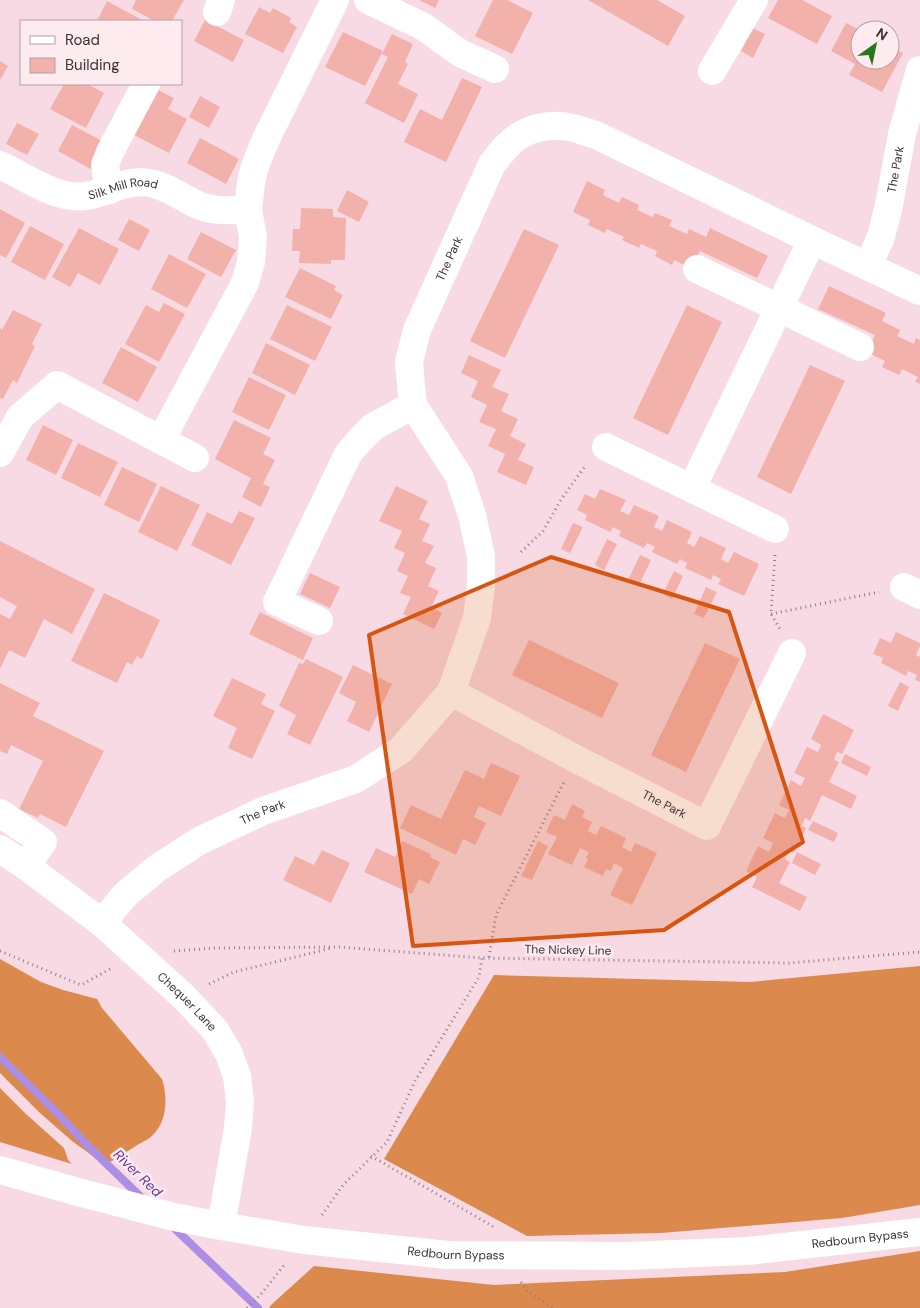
<svg xmlns="http://www.w3.org/2000/svg" width="920" height="1308" viewBox="0 0 920 1308" font-family="'DM Sans',sans-serif">
<rect width="100%" height="100%" fill="#f7dae3"/>
<path fill="#dc894e" d="M0 959 41 982 63 990 97 999 102 1008 162 1079C168 1098 167 1121 153 1135 149 1139 144 1141 139 1144 128 1151 117 1158 105 1165L72 1141 40 1113 0 1073Z
M920 966V1205L842 1218 661 1233 527 1236 384 1159 494 975 750 982Z
M0 1088 26 1114 64 1148 68 1160 72 1164 0 1142Z
M920 1251V1308H269L271 1305 314 1266 494 1285 785 1272Z"/>
<g fill="none" stroke-linecap="round" stroke-linejoin="round">
<path stroke="#ac8ee4" stroke-width="8" d="M0 1057 57 1113 87 1145 144 1200
M171 1225 258 1308"/>
</g>
<path fill="#f2b2ab" d="M136 0H184L172 21H155L132 9Z
M419 0H439L435 8Z
M493 0H507L533 13 512 54 475 36Z
M588 0H657L685 16 668 46Z
M778 0H802L832 16 817 44 768 18Z
M107 1 142 20V21H97Z
M259 7 270 13 273 8 291 18 289 22 297 27 283 53 245 34Z
M205 20 244 40 233 62 194 41Z
M846 23 860 30V60H890V46L903 53 882 92 849 75 855 64 831 51Z
M753 28 765 34 753 58 741 51Z
M343 32 383 51 365 86 325 67Z
M392 34 413 44 405 62 408 64 398 84 418 94 404 123 365 103 388 57 382 54Z
M0 61 8 66 0 80Z
M462 78 482 87 446 162 404 142 420 109 442 120Z
M64 84H87L104 93 86 128 50 109Z
M154 88 174 98 168 109 187 119 169 153 130 133Z
M200 96 220 107 209 128 189 117Z
M17 123 39 134 27 155 6 144Z
M72 125 108 144 94 171 58 151Z
M200 138 239 159 226 184 187 163Z
M587 181 605 190 603 195 619 203 622 197 639 205 637 210 653 217 655 213 672 220 669 226 687 234 689 229 706 237 710 228 768 256 757 278 700 251 691 268 674 260 672 265 655 256 657 251 641 244 639 248 622 240 624 237 607 229 605 233 588 225 590 220 573 212Z
M347 190 369 202 359 222 337 211Z
M301 208 333 209V217L346 218 345 260H331V264L299 263 300 251H292L293 229H300Z
M0 209 25 223 6 258 0 255Z
M129 219 150 230 139 251 118 240Z
M30 226 64 244 45 280 11 262Z
M79 228 119 249 100 285 78 273 70 287 52 277Z
M524 229 559 245 505 358 470 341Z
M201 232 236 250 221 277 187 259Z
M169 254 206 274 187 308 151 289Z
M300 268 336 286 334 290 343 295 331 319 285 297Z
M829 286 886 313 882 321 900 330 897 336 914 344 916 338 920 340V384L915 382 918 377 902 369 899 375 882 367 885 361 867 352 875 335 818 309Z
M164 303 185 314 159 362 125 344 146 305 159 312Z
M287 305 332 327 315 361 270 339Z
M687 305 722 322 668 435 633 418Z
M13 310 42 324 32 344 35 346 17 383 13 380 3 399 0 398V328L2 330Z
M266 343 310 365 295 395 252 373Z
M121 347 157 367 138 402 102 383Z
M469 355 501 370 492 387 509 394 501 411 518 419 510 436 526 444 518 460 534 467 526 485 497 472 505 454 488 446 496 429 479 422 487 405 471 397 478 381 461 373Z
M810 365 845 381 791 494 757 477Z
M249 377 286 395 269 430 232 412Z
M234 420 271 438 263 454 275 460 263 484 270 487 261 507 242 497 251 478 215 459Z
M43 425 73 440 56 475 26 460Z
M78 443 118 462 100 497 61 478Z
M122 467 157 484 139 522 104 505Z
M161 486 200 505 177 551 138 532Z
M396 486 428 501 419 519 430 524 422 541 434 546 425 563 436 568 428 586 439 591 431 607 442 613 434 629 403 614 411 597 400 593 408 576 397 571 405 553 394 548 402 531 379 521Z
M600 489 626 500 620 511 629 515 634 505 659 516 654 527 662 531 667 520 692 532 687 543 694 547 700 536 726 548 721 559 728 563 734 552 759 564 744 596 718 584 721 579 713 575 711 580 685 568 687 563 680 559 677 564 652 552 655 547 647 543 644 548 619 536 621 531 613 527 610 532 585 520 587 515 577 510 585 494 595 499Z
M239 511 255 518 231 565 191 545 207 512 232 524Z
M573 523 583 527 570 553 561 549Z
M607 539 617 544 604 570 595 565Z
M0 541 95 589 72 634 44 619 25 658 9 650 0 669V614L10 619 17 606 0 597Z
M640 555 651 560 639 585 628 580Z
M674 571 683 576 672 599 663 594Z
M310 573 340 587 330 608 300 594Z
M706 587 717 592 704 618 694 614Z
M104 593 160 620 142 659 137 656 132 665 127 662 117 683 71 661Z
M260 612 313 638 303 660 249 634Z
M896 632 920 643V646L916 655 920 657V682L915 680 917 675 908 671 906 676 881 663 883 658 873 654 880 638 891 643Z
M529 640 619 683 602 718 512 675Z
M705 643 740 659 686 772 651 755Z
M306 659 343 677 310 745 287 734 296 715 279 706 299 663 303 664Z
M353 665 392 684 369 732 347 721 356 702 339 693Z
M232 678 266 694 261 704 275 711 252 759 228 748 237 728 213 716Z
M900 682 909 687 898 711 888 706Z
M0 683 40 703 33 716 104 751 66 827 40 814 38 818 19 809 43 761 11 745 7 754 0 751Z
M823 714 854 730 842 754 837 752 834 760 839 762 829 782 857 796 851 809 822 795 810 821 805 818 802 826 806 828 794 853 789 851 785 859 790 862 779 883 807 897 800 911 752 887 757 877 746 871 758 846 769 852 773 843 763 838 775 813 785 818 789 810 779 805 791 780 801 786 805 778 794 773 807 747 818 752 821 745 811 739Z
M845 754 871 767 867 776 841 763Z
M491 763 520 776 501 816 479 806 474 817 486 823 475 845 463 839 456 855 400 828 411 805 441 819 465 770 484 779Z
M572 804 585 811 582 817 592 822 588 831 596 835 601 826 626 838 622 847 631 852 635 843 657 853 632 905 610 895 623 868 614 863 611 871 606 869 603 876 584 867 588 859 586 858 589 852 580 848 572 865 548 854 557 837 546 832 554 815 565 820Z
M813 821 838 833 834 842 808 830Z
M402 841 431 854 430 857 440 862 429 884 419 879 412 894 364 872 376 848 395 857Z
M538 841 548 846 532 880 521 876Z
M322 850 350 863 331 903 283 880 295 856 314 865Z
M797 852 821 864 815 875 792 863Z"/>
<g fill="none" stroke-linecap="round" stroke-linejoin="round">
<path stroke="#927f85" stroke-width="3" stroke-dasharray="1 4" stroke-linecap="butt" d="M521 552 543 531 562 498 586 465
M775 555 771 614 780 629
M771 614 879 592
M0 951 81 985 112 968
M174 951 216 948 339 947 482 958 789 963 920 952
M489 957 496 915 564 782
M209 984 234 972 332 948
M371 1156 494 1227
M322 1215 343 1185 387 1142 415 1081 479 977 482 958
M521 1282 527 1291 553 1308
M247 1308 262 1293 285 1264"/>
<g stroke="#fff" stroke-width="28">
<path d="M368 0 424 27 460 53 495 69"/>
<path d="M217 12 221 0"/>
<path d="M712 71 754 0"/>
<path id="s1" d="M0 165C27 177 55 200 86 196 108 193 126 179 149 183 168 186 182 198 198 205 213 212 232 210 248 210"/>
<path d="M110 190 106 173 105 165 110 152 146 84"/>
<path id="s2" d="M868 266 881 237 889 205 902 134 920 70"/>
<path d="M697 269 860 347"/>
<path d="M161 440 245 283 251 262 253 237 248 210 251 182 255 166 266 139 335 0"/>
<path d="M606 447 775 529"/>
<path d="M0 453 20 417 57 385 195 458"/>
<path d="M692 488 812 240"/>
<path d="M904 587 920 595"/>
<path d="M319 621 277 602 348 454 360 440 373 427 413 405"/>
<path id="s3" d="M451 692 576 759 707 826 792 653"/>
<path d="M0 813 43 842 26 866"/>
<path id="s4" d="M0 849 26 866 102 923 184 997 215 1030 229 1054 237 1076 240 1102 238 1128 221 1226"/>
<path id="s5" d="M102 923 125 895 156 869 199 841 263 811 356 779 401 750 451 692 477 618 481 585V556L472 515 459 476 413 405 411 385 409 362 417 330 492 164C497 158 502 151 507 146 524 128 550 122 573 128 581 130 589 133 596 135L812 240 920 291"/>
</g>
<path stroke="#fff" stroke-width="28" id="s6" d="M0 1170 78 1192 174 1217 221 1226 304 1240 448 1255 628 1256 748 1251 920 1232"/>
</g>
<path fill="#d75510" fill-opacity="0.2" stroke="#d75510" stroke-width="4" stroke-linejoin="round" d="M551 557 729 612 803 842 664 930 413 946 369 635Z"/>
<g text-anchor="middle" dominant-baseline="central" stroke-width="5" stroke-linejoin="round" paint-order="stroke">
<g font-size="12" fill="#3d3235" stroke="#fdebf0">
<text stroke="none"><textPath href="#s2" startOffset="101">The Park</textPath></text>
<text stroke="none"><textPath href="#s1" startOffset="131">Silk Mill Road</textPath></text>
<text stroke="none"><textPath href="#s5" startOffset="890">The Park</textPath></text>
<text stroke="none"><textPath href="#s3" startOffset="241">The Park</textPath></text>
<text stroke="none"><textPath href="#s5" startOffset="198">The Park</textPath></text>
<text transform="translate(568 950) rotate(1)">The Nickey Line</text>
<text stroke="none"><textPath href="#s4" startOffset="242">Chequer Lane</textPath></text>
<text stroke="none"><textPath href="#s6" startOffset="870">Redbourn Bypass</textPath></text>
<text stroke="none"><textPath href="#s6" startOffset="465">Redbourn Bypass</textPath></text>
</g>
<g font-size="14" font-style="italic" fill="#63389c" stroke="#fdebf0">
<text transform="translate(138 1173) rotate(44)">River Red</text>
</g>
</g>
<rect x="20" y="20" width="162" height="65" fill="#fdebf0" stroke="#b0a1a5"/>
<rect x="30" y="36" width="25" height="8" fill="#ffffff" stroke="#b0a1a5"/>
<text x="65" y="45" font-size="15" fill="#3d3235">Road</text>
<rect x="30" y="58" width="25" height="15" fill="#f2b2ab" stroke="#b0a1a5"/>
<text x="65" y="70" font-size="15" fill="#3d3235">Building</text>
<g transform="translate(875 45) rotate(33)"><circle r="24" fill="#fdebf0" stroke="#b0a1a5"/>
<path d="M0-4L9 19L0 12L-9 19Z" fill="#2a761d"/>
<text y="-8" font-size="14" font-weight="bold" text-anchor="middle" fill="#3d3235">N</text>
</g>
</svg>
